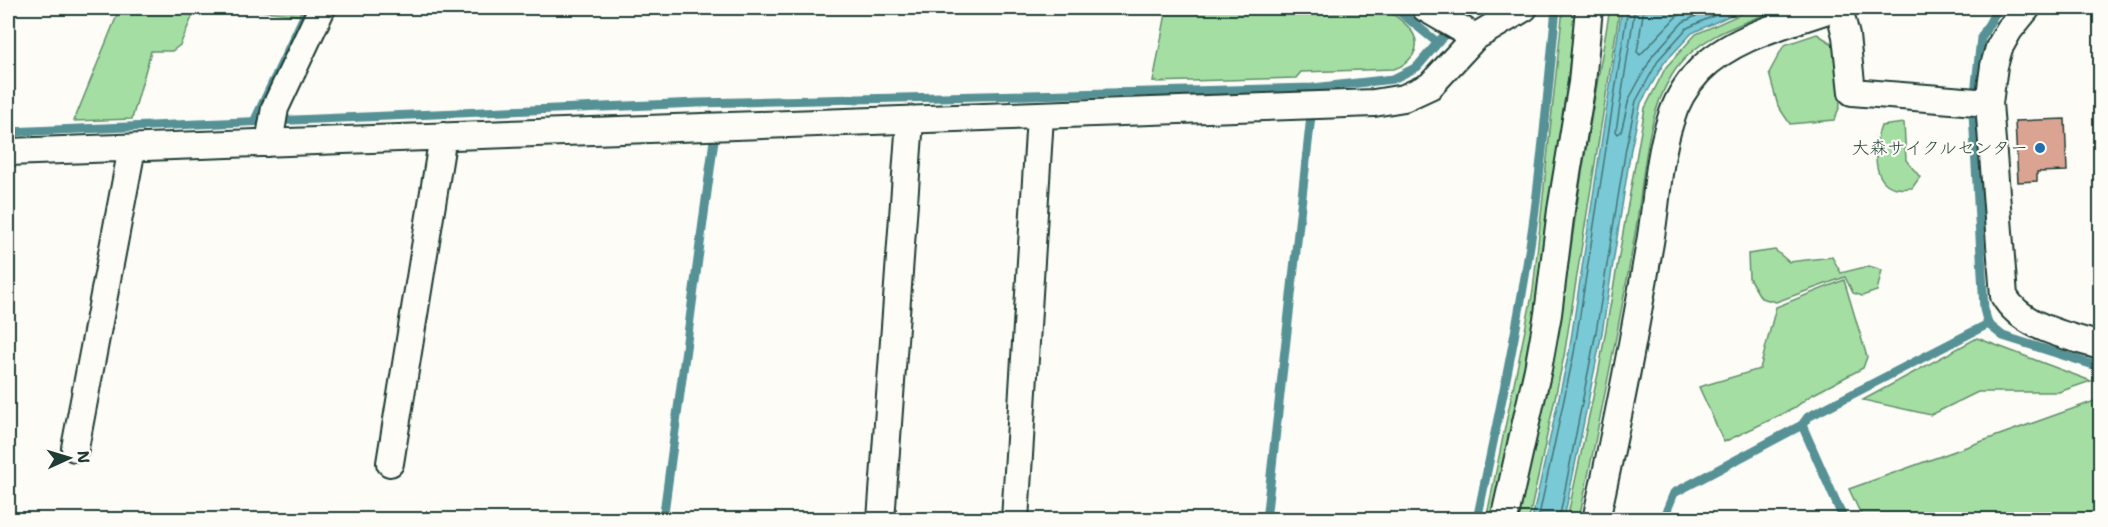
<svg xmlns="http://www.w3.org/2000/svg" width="2108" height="527" viewBox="0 0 2108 527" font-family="'Shantell Sans','Klee One',sans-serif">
<rect width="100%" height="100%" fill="#fdfcf7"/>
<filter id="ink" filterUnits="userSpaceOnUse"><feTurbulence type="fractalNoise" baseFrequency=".0167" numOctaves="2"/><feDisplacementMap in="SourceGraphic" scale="12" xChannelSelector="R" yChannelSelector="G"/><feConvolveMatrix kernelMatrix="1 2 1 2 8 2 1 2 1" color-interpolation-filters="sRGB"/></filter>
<g filter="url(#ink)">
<path fill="#a4dea3" stroke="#628e6c" stroke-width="1.5" d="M120 8H196L180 45 172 51H151L132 119 74 121Z
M233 8H302L299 15Z
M1167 8H1382C1397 16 1426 34 1413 55 1407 63 1403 66 1394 69L1301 72 1296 78 1153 82Z
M1563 8 1576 9 1544 276 1495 519 1486 520 1533 291Z
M1610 8H1620L1564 356 1529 519 1518 520 1559 329 1581 178Z
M1754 8H1783C1743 23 1696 36 1672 75 1644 119 1644 184 1635 234 1619 329 1599 424 1579 519H1567L1599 369 1645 108 1666 67 1696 34Z
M1817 34 1836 46 1840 106 1834 120 1790 124 1778 106 1769 73 1784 45Z
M1904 123 1906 160 1920 177 1912 188C1907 188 1901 189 1897 188 1870 184 1874 144 1881 126Z
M1775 250 1789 262 1832 257 1841 273 1869 266 1882 270 1877 291 1862 296 1853 293 1845 277 1776 302 1761 298 1749 278 1748 254Z
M1844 280 1867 357 1863 368 1810 396 1793 409 1724 442 1699 387 1760 369 1776 307Z
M1977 338 2091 381 2059 392H1978L1931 415 1863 400Z
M2100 399V510L2073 519H1863L1849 489Z"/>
<path fill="#7ac9d6" stroke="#569195" stroke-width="1.5" d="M1622 8H1746L1692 33 1664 63 1641 103 1631 149 1602 333 1564 519H1532L1569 352Z"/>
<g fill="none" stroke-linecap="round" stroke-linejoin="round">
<path stroke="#437575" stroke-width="1.5" d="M1635 8 1616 131 1618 134 1621 132 1629 99 1653 55 1683 22 1713 8
M1644 8 1637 52 1640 55 1676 17 1692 8
M1538 520 1574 353 1628 8
M1559 520 1596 332 1626 148 1636 101 1659 59 1687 28 1731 8"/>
<path stroke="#569195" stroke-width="9" d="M1395 8 1438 43
M1998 8 1981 38 1973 113 1984 309 1988 324 2003 336 2100 367
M1312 94 1313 88 1393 79 1417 67 1441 39 1474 8
M254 122 308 8
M8 132 698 103 1313 88
M1802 425 1844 520
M663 520 714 140
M1266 520 1312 107
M1477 520C1497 422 1519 324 1533 225 1543 153 1549 80 1556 8
M1669 520 1667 510 1674 493 1802 425 1808 417 1988 324"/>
</g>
<path fill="#dba492" stroke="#1f3d34" stroke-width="1.5" d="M2065 119 2067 171 2037 172V181L2018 182 2015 121Z"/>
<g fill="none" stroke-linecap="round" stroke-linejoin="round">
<defs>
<path id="minor" d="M1425 8 1475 37
M1839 8 1846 36 1852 92 1989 103
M2027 8 2009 30 1999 48 1994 66 1989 103 2004 296C2022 328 2069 336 2100 346
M269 143 275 108 322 8
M8 152 1374 103 1404 98 1430 86 1475 37 1524 8
M75 448 132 148
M390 463 443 136
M881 520 910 120
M1015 520 1040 116
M1504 520 1538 369 1548 314 1561 210 1582 83 1589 8
M1596 520C1616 429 1634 339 1649 248 1657 206 1657 162 1670 122 1675 104 1686 85 1699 71 1733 36 1788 24 1833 8"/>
</defs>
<use href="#minor" stroke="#1f3d34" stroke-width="30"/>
<use href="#minor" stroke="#fdfcf7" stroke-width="26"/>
</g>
</g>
<circle fill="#1f6fb2" stroke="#fdfcf7" stroke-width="2" cx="2040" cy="148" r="6"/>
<g text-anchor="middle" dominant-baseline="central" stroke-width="4.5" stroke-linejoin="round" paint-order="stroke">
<g font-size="18" fill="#1f3d34" stroke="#fdfcf7" text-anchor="end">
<text x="2028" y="148">大森サイクルセンター</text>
</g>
</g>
<rect width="2108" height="527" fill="none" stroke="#fdfcf7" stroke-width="30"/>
<rect x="15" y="15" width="2078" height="497" fill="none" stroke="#1f3d34" stroke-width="2" filter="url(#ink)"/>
<g transform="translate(69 458) rotate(86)" stroke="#fdfcf7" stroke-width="4.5" paint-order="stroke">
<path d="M0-4.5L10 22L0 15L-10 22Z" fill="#1f3d34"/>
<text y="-9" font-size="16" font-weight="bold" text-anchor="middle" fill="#1f3d34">N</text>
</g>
</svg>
